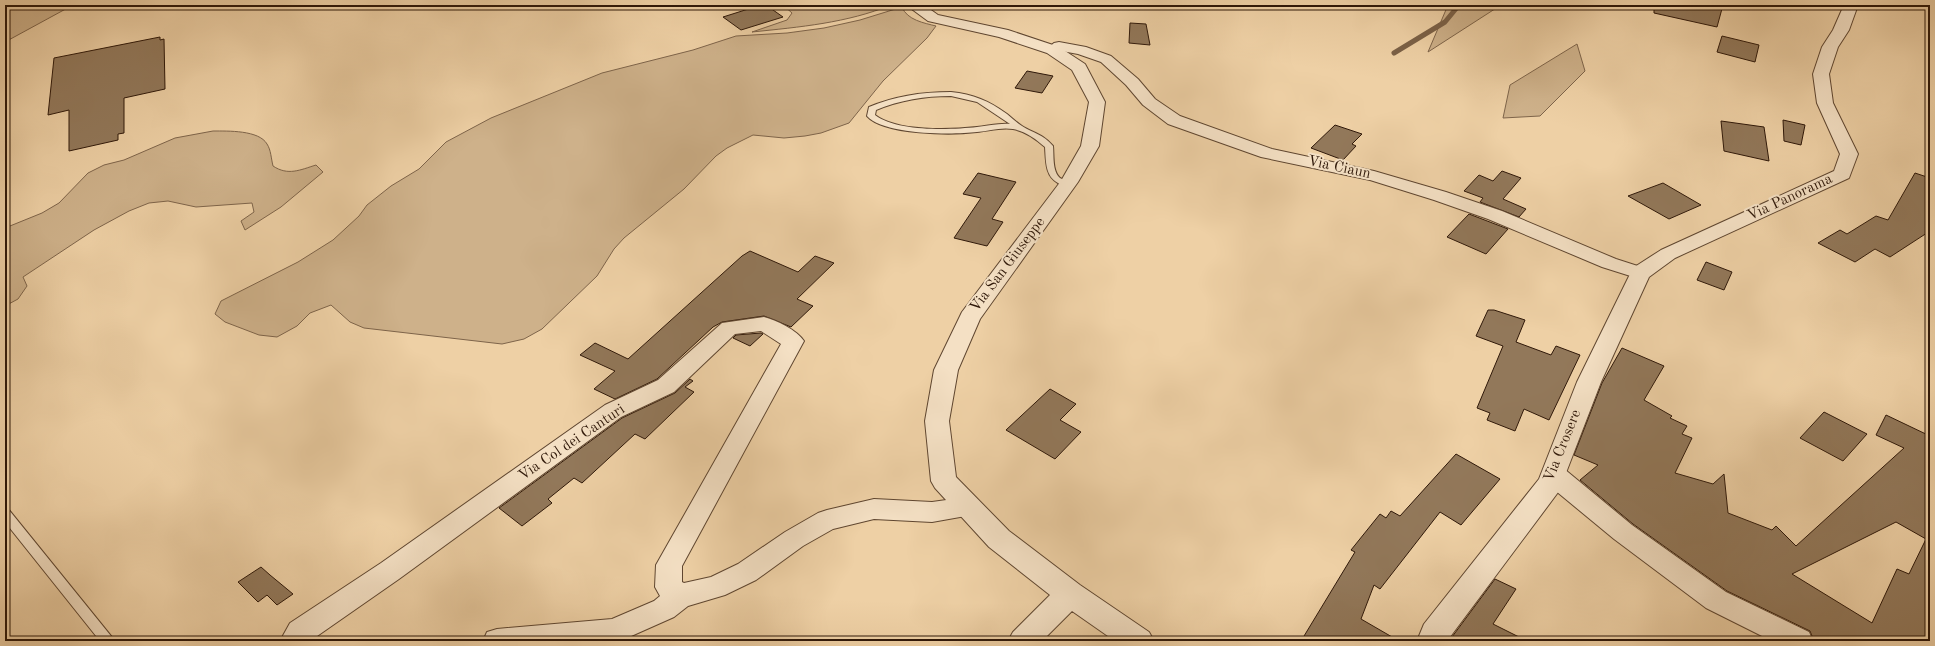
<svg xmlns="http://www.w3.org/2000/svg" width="1935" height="646" viewBox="0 0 1935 646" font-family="'Old Standard TT',serif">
<rect width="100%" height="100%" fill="#eed0a5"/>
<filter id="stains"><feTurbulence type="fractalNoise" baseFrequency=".005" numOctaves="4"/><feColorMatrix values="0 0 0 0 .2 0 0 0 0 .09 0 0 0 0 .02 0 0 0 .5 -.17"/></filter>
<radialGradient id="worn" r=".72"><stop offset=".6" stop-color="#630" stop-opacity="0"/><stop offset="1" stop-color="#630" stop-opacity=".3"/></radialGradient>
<path fill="#ceb18a" stroke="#7e644a" d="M11 5H73L5 42V9Z
M783 5H891C847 23 800 27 752 32L787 20 792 13Z
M1448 5H1501L1428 52Z
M902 7C907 20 924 23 936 26L927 38 883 81 849 123 821 133 805 136 784 138 753 135 727 148 716 156 684 189 624 238 614 249 597 276 542 329 524 339 502 344 364 328 350 322 331 305 310 313 297 326 277 337 259 335 225 322 215 314 221 301 298 262 333 240 359 216 367 205 391 186 419 169 446 142 491 118 602 73 693 50 736 36 787 33 824 28 860 20Z
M1577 44 1585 71 1540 116 1503 118 1510 85Z
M213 131C228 131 259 130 267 144 271 150 271 158 273 166 288 176 300 170 316 165L323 172 281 207 245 230 241 221 254 212 252 203 196 207 168 201 149 203 129 211 94 230 23 277 27 286 18 299 5 306V228L42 213 59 203 88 173 104 165 124 160 175 138Z"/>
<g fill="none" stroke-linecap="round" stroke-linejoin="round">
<path stroke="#7b6147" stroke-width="5" d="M1394 53 1445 22 1459 5"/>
</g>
<path fill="#92785a" stroke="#2f1809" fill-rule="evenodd" d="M761 5H766L783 17 741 30 723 17Z
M1654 5H1723L1717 27 1654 13Z
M1130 23 1146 24 1150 45 1129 43Z
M1722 36 1759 45 1755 62 1717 52Z
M160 37V40L164 39 165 89 124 98V133L118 134V140L69 151V110L48 115 54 58Z
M1027 71 1053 76 1042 93 1015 88Z
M1783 120 1805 125 1801 145 1784 141Z
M1721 121 1764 127 1769 161 1724 151Z
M1335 125 1362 134 1352 144 1356 146 1343 160 1311 148Z
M1502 171 1521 178 1503 199 1526 209 1519 217 1480 202 1483 198 1464 191 1479 175 1493 181Z
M978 173 1016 182 992 219 1003 222 987 246 954 238 981 198 963 194Z
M1915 173 1930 178V231L1890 257 1875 249 1855 262 1818 243 1840 230 1847 234 1876 216 1888 220Z
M1663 183 1701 205 1669 219 1628 196Z
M1469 214 1508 229 1486 254 1447 237Z
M750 251 798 272 815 256 834 263 797 299 813 306 791 327 764 316 722 322 713 327 657 379 615 399 594 389 615 371 580 355 595 343 628 359 742 256Z
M1706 262 1732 272 1724 290 1697 280Z
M1488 310H1494L1525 320 1516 342 1551 355 1556 346 1580 355 1549 420 1524 409 1515 431 1487 420 1490 413 1477 408 1503 346 1476 336Z
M761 333 763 334 750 346 733 338 736 335Z
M1622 348 1664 366 1644 400 1672 416 1670 418 1687 426 1682 434 1692 438 1675 473 1713 484 1724 474 1728 513 1772 530 1776 526 1796 546 1904 448 1876 435 1886 415 1930 436V641H1814L1810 631 1727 591 1633 524 1580 480 1598 465 1574 455 1602 383ZM1896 522 1926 539 1909 574 1897 569 1872 623 1792 574Z
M690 379 693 381 685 387 694 392 645 439 635 434 582 483 574 478 548 499 552 503 522 526 499 508 622 418 675 393Z
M1050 389 1076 404 1060 420 1081 432 1055 459 1006 430Z
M1824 412 1867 434 1843 461 1800 438Z
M1456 454 1500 479 1461 525 1440 512 1380 589 1374 585 1361 619 1399 641H1301L1355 552 1351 550 1380 514 1386 518 1391 511 1400 516Z
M261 567 270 575 293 594 277 605 267 595 258 602 238 582Z
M1495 579 1516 589 1493 624 1527 641H1449Z"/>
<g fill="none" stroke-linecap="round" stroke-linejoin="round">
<defs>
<path id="service" d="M951 92C973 94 989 101 1007 114 1012 118 1017 123 1022 126 1033 133 1043 134 1053 146 1054 155 1052 171 1060 178 1064 180 1068 182 1071 185L1070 187C1065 188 1063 186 1058 183 1045 176 1046 161 1045 147 1036 139 1025 131 1013 129 1000 127 989 131 977 132 952 135 884 135 867 116L869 107C895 96 922 92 951 92ZM951 96 977 102 1010 124C999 123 988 126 977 127 950 130 897 132 875 115L876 110C900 100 925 96 951 96Z
M5 508 9 510 115 641H100L5 522Z"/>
<path id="minor" d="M1059 42 1086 47 1111 56 1138 79 1155 99 1180 116 1272 149 1374 171 1446 192 1502 211 1616 259 1647 269 1650 273 1647 277 1640 279 1602 267 1488 219 1434 200 1370 180 1261 157 1168 124 1143 105 1126 85 1101 62 1078 54 1062 51 1053 54 1048 53 1046 50 1054 43Z
M764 317C776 320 797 330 804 341L682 566V582L684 583 711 577 738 564 785 532 818 513 827 510 874 499 932 502 968 497 977 500 981 507 977 514 932 522 874 519 833 529 803 546 756 580 725 595 688 606 674 617 620 641H483L487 632 497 629 612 619 654 601 660 596 655 587 656 565 781 344 761 331 735 334 674 392 621 417 399 579 310 641H280L290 623 381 563 605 405 658 380 722 323Z
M1554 466 1563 468 1632 525 1726 592 1809 632 1813 641H1772L1706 608 1614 539 1545 482 1542 475 1545 468Z"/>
<path id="tertiary" d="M910 5H924L938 15 1008 30 1059 47 1085 64 1105 102 1099 146 1078 182 980 319 958 370 949 421 956 477 1009 531 1080 585 1149 632 1154 641H1115L1072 611 1042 641H1008L1013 632 1050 595 989 547 935 488 931 481 925 421 934 370 962 312 1061 181 1081 146 1089 102 1072 70 1047 53 999 37 928 21 909 7Z
M1844 5H1858L1849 30 1838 47 1829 74 1833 103 1858 154 1849 178 1675 258 1649 277 1601 382 1559 491 1447 641H1417L1424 624 1539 479 1577 382 1633 268 1661 250 1834 171 1840 154 1817 103 1813 74 1822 47 1833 30Z"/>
</defs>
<use href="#service" stroke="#5f4630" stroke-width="2"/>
<use href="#minor" stroke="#5f4630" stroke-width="2"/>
<use href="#tertiary" stroke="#5f4630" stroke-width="2"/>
<use href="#service" fill="#f4e0c4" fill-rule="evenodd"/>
<use href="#minor" fill="#f4e0c4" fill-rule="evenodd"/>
<use href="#tertiary" fill="#f4e0c4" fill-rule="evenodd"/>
</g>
<g text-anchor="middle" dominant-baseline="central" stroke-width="4" stroke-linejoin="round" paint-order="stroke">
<g font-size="15" fill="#2f1809" stroke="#f4e0c4">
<text transform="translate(1339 168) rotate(12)">Via Ciaun</text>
<text transform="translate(1790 198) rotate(-25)">Via Panorama</text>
<text transform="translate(1008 265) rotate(-53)">Via San Giuseppe</text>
<text transform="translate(572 443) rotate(-34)">Via Col dei Canturi</text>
<text transform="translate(1563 446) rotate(-68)">Via Crosere</text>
</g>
</g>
<rect width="1935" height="646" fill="none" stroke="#eed0a5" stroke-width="20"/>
<rect x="6" y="6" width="1923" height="634" fill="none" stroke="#2f1809" stroke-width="2"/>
<rect x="10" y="10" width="1915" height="626" fill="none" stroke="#2f1809"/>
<rect width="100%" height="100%" filter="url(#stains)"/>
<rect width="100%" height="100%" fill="url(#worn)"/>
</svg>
